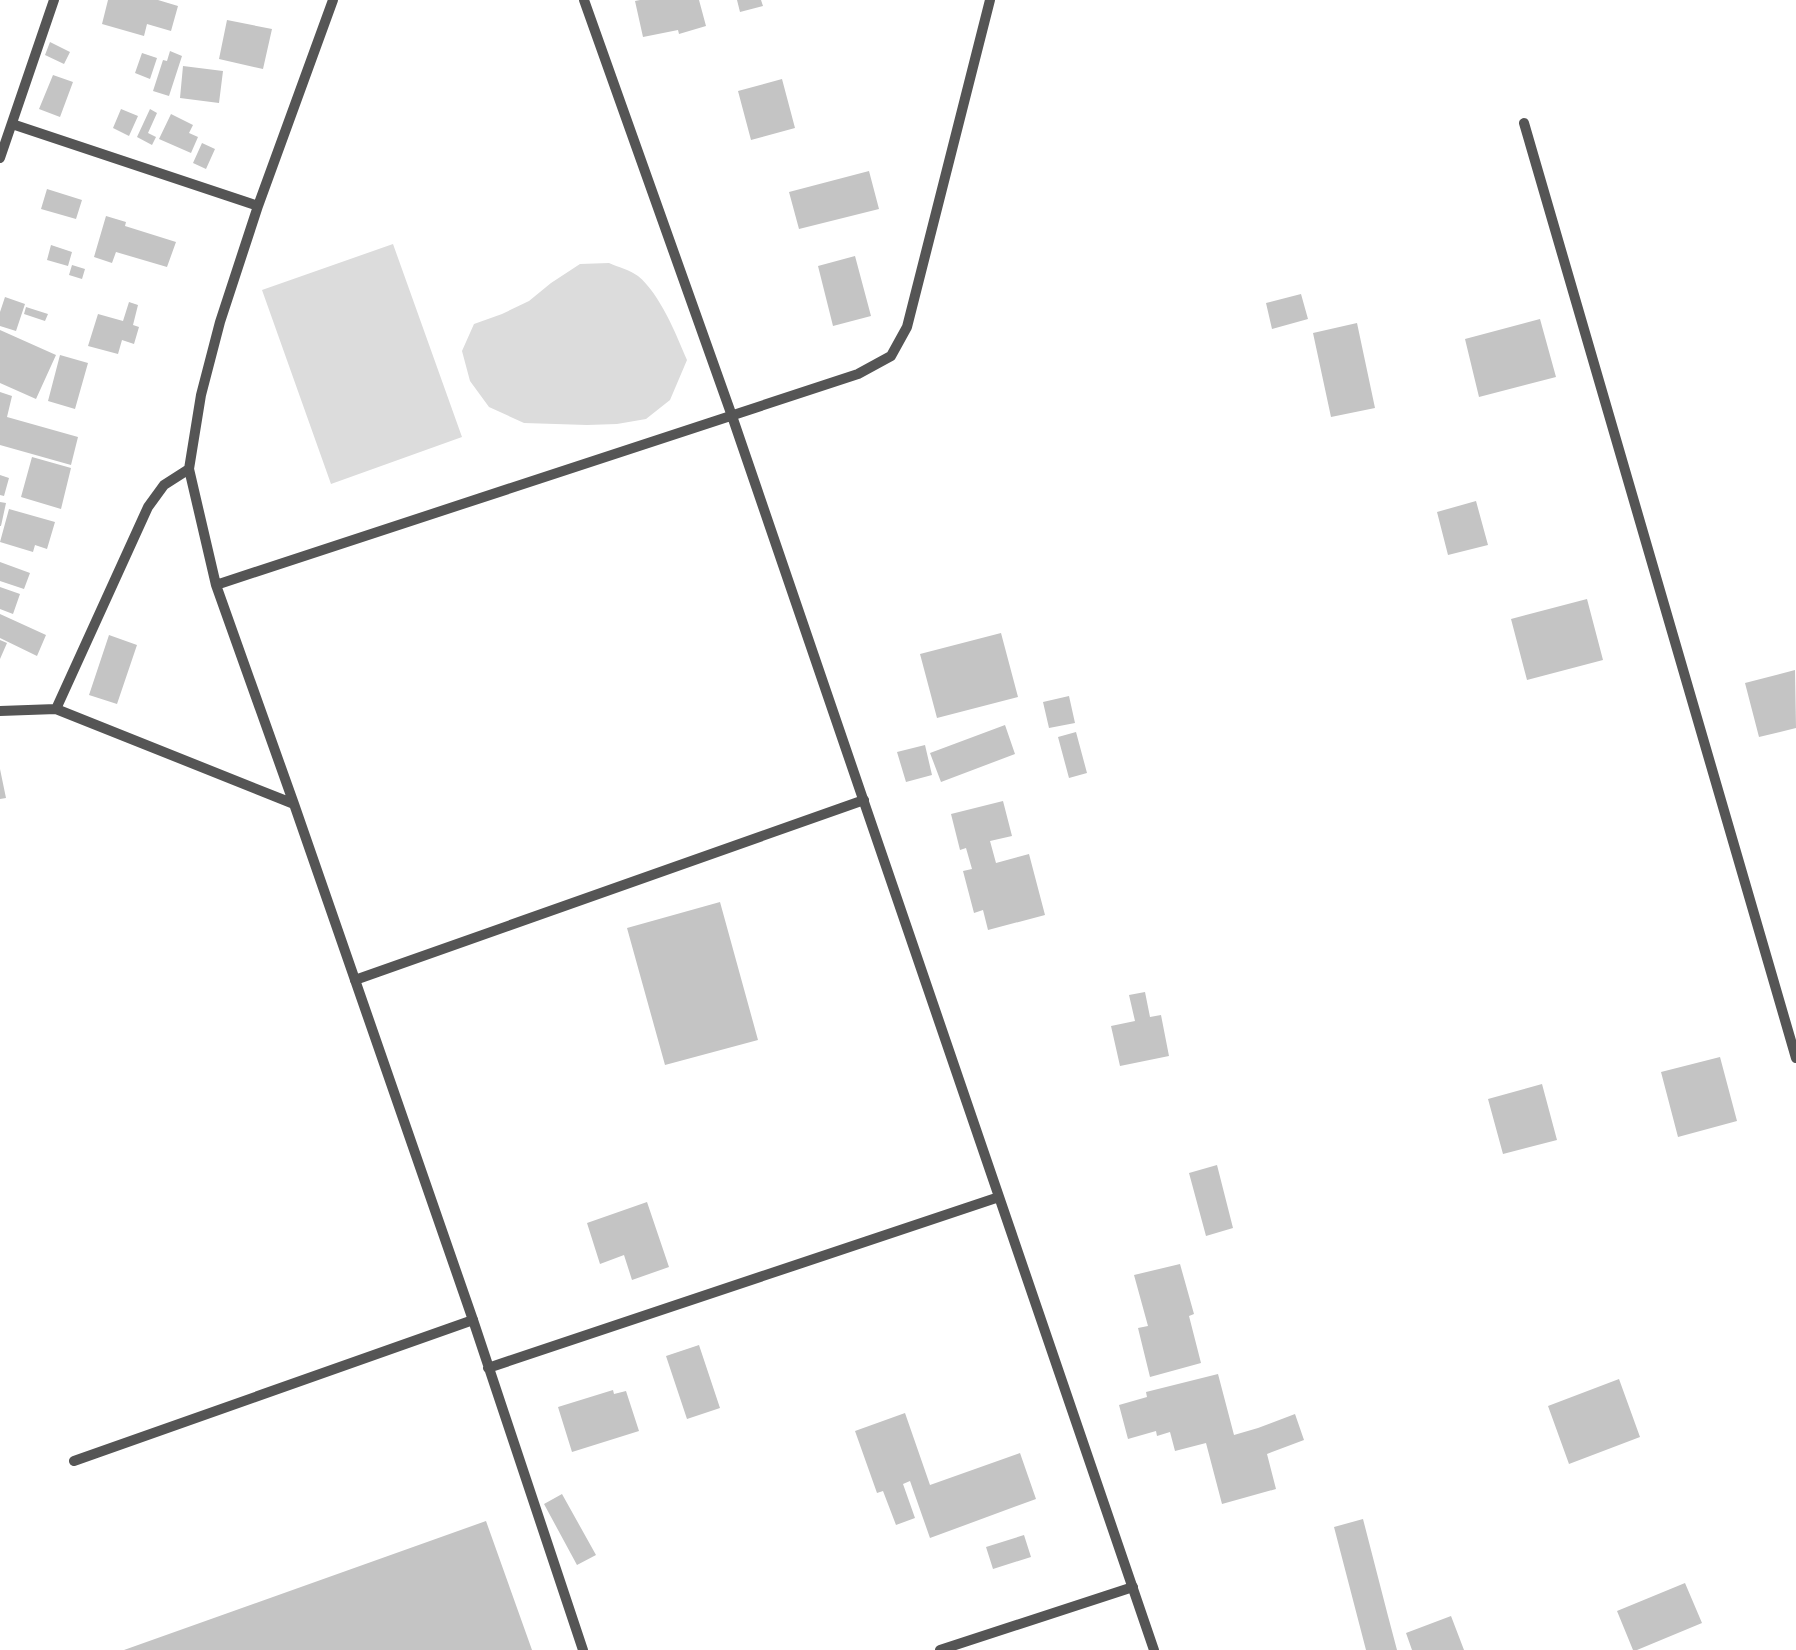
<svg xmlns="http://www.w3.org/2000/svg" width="1796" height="1650" viewBox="0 0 1796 1650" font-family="Lato,sans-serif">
<rect width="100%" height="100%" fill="#fff"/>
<path fill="#dcdcdc" d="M393 244 462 437 331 484 262 290Z
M609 263C618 267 630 270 638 276 660 294 676 334 687 360L670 400 646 419 617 424 587 425 524 423 489 407 470 381 462 351 474 324 502 314 529 301 551 283 580 264Z"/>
<path fill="#c4c4c4" d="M108 0H158L178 6 171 31 147 24 144 36 102 24Z
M640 0H699L706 26 679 34 678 30 643 37 635 1Z
M737 0H761L763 6 740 12Z
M227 20 272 29 263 69 219 59Z
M50 42 70 52 64 64 45 55Z
M170 51 182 56 169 96 153 91 163 60 167 61Z
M142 53 157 58 150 79 135 73Z
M183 66 223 71 219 103 180 98Z
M53 75 73 82 60 117 39 109Z
M782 79 795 128 751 140 738 91Z
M121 109 138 116 129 136 113 128Z
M150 109 157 113 148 133 156 137 152 145 137 137Z
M171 114 193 125 189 133 198 137 191 153 159 139Z
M202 143 215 149 206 169 193 163Z
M869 171 879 209 799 229 789 192Z
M47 189 82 200 76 219 41 209Z
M106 216 126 222 125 226 176 242 167 267 116 252 112 263 94 257Z
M51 245 72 252 68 266 47 260Z
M855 256 871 316 833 326 818 266Z
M72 265 85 269 82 279 69 275Z
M1301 294 1308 319 1272 329 1266 303Z
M5 297 25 304 16 331 0 326V312Z
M129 302 138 305 133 325 139 327 134 344 122 340 118 354 88 346 98 314 123 321Z
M26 307 48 314 45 321 24 314Z
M1540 319 1556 377 1479 397 1465 339Z
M1357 323 1375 408 1331 417 1313 333Z
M0 330 56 355 36 399 0 383Z
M60 355 88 363 75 409 48 401Z
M0 392 12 396 7 417 78 437 71 465 0 445Z
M32 457 71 468 61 509 21 497Z
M0 475 9 478 4 496 0 495Z
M1476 501 1488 545 1448 555 1437 512Z
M0 502 6 503 1 526H0Z
M9 509 55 522 47 549 35 545 33 552 0 542Z
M0 562 30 573 24 589 0 581Z
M0 587 20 594 13 614 0 609Z
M1587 599 1603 660 1527 680 1511 619Z
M0 614 46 635 37 656 0 638Z
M1001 633 1018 697 937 718 920 654Z
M109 635 137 645 117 704 89 695Z
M0 640 7 643 0 659Z
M1795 670 1796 728 1759 737 1745 683Z
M1069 696 1075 723 1049 728 1043 702Z
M1005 725 1015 754 941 782 930 753Z
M1076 732 1087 773 1069 778 1058 737Z
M925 745 932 775 906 782 897 752Z
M0 769 6 798 0 799Z
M1003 801 1012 836 990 841 996 863 1029 854 1045 915 988 930 983 910 974 913 963 871 972 869 966 848 960 850 951 814Z
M720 902 758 1040 665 1065 627 928Z
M1145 992 1150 1017 1161 1015 1169 1056 1120 1066 1111 1026 1135 1021 1129 995Z
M1720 1057 1737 1121 1678 1137 1661 1072Z
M1542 1084 1557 1140 1503 1154 1488 1099Z
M1217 1165 1233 1228 1206 1236 1189 1173Z
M647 1202 669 1267 632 1280 624 1255 600 1264 587 1223Z
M1180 1264 1194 1314 1189 1316 1201 1363 1150 1377 1138 1328 1148 1326 1134 1275Z
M699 1345 720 1408 687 1419 666 1356Z
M1218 1374 1234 1435 1258 1428 1295 1414 1304 1440 1267 1454 1276 1489 1222 1504 1206 1443 1175 1451 1170 1432 1157 1436 1156 1431 1128 1439 1119 1405 1147 1397 1146 1392Z
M1619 1379 1640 1437 1569 1464 1548 1406Z
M613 1390 614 1394 626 1391 639 1431 572 1452 558 1407Z
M905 1413 930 1485 1020 1453 1036 1499 930 1538 910 1481 903 1484 915 1518 896 1525 883 1491 877 1493 855 1431Z
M562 1494 596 1555 577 1565 544 1504Z
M1363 1519 1388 1616 1397 1650H1366L1334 1527Z
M486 1521 532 1650H124Z
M1024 1535 1031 1557 993 1569 986 1547Z
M1685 1583 1702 1623 1637 1650H1633L1617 1611Z
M1451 1616 1464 1650H1412L1406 1633Z"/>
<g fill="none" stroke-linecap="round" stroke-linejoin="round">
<path stroke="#555" stroke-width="10" d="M355 980 864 800
M74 1461 473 1320
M940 1650 1133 1587"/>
<path stroke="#555" stroke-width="10" d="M333 0 258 206 220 322 201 395 189 469 216 585 294 804 473 1320 583 1650
M584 0 732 416 1154 1650
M1524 123 1796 1058
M12 124 258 206
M0 158 54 0
M216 585 858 374 891 356 907 327 990 0
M56 709 148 507 164 485 189 469
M0 711 56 709 294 804
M488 1368 999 1197"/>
</g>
</svg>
